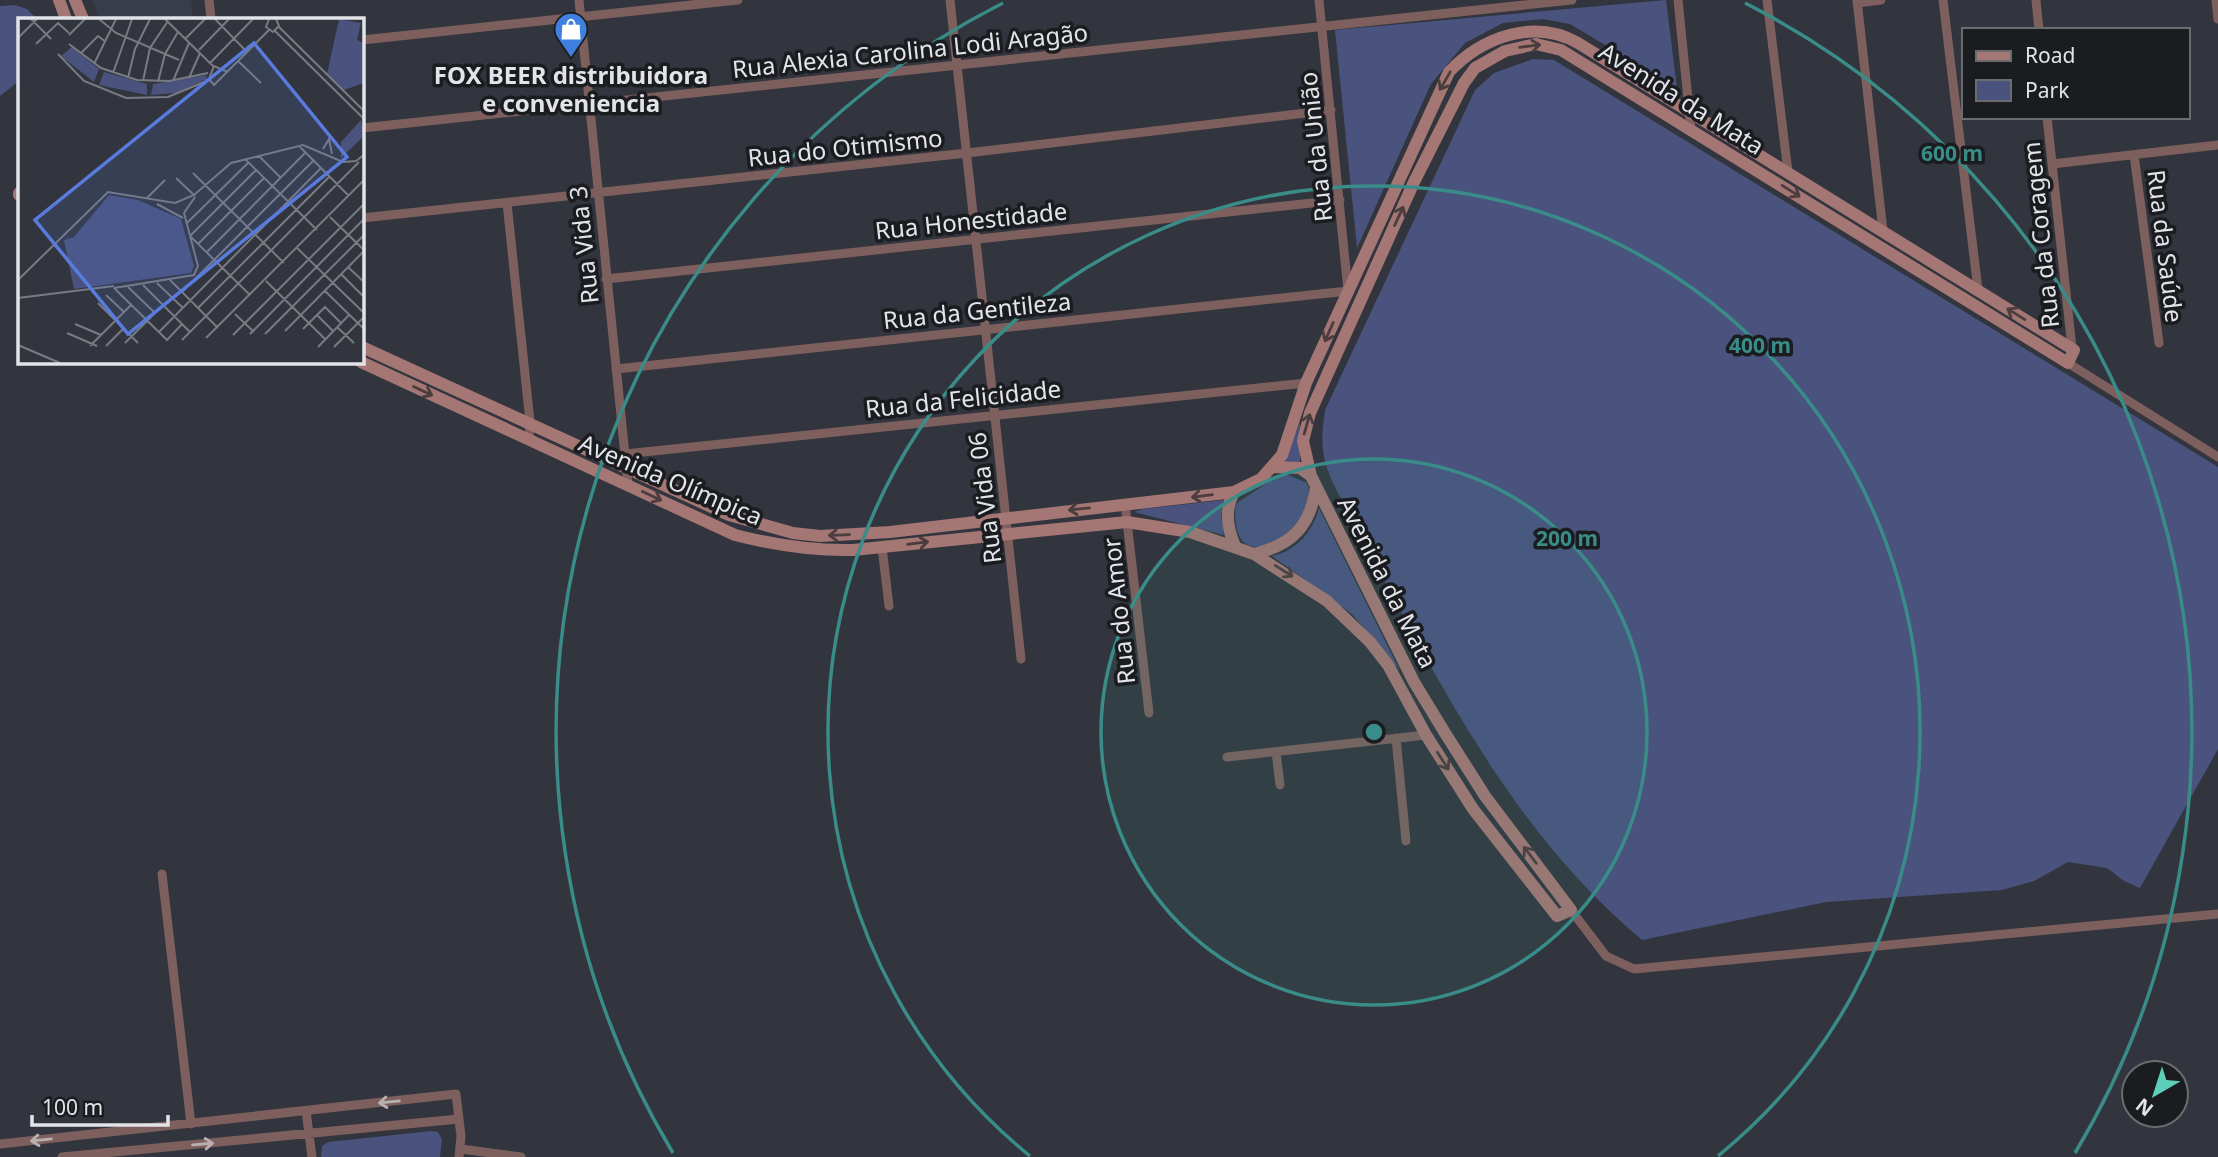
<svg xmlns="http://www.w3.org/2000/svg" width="2218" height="1157" viewBox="0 0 2218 1157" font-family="'Noto Sans',sans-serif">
<rect width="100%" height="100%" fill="#32353d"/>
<path fill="#393c4a" d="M92 0H191L193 19H99Z"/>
<path fill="#49537e" d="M1666 0 1677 88 1570 24 1543 19 1503 23 1465 43 1431 84 1357 248 1335 30Z
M15 5 27 9 37 19H19V81L0 96V6Z
M1533 59 1554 60 2218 467V749L2140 888 2124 881 2107 868 2068 862 2034 881 2002 890 1826 902 1642 940C1500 822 1423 650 1337 491 1321 459 1320 445 1325 410L1475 90 1494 73Z
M1300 422V463L1284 462Z
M1288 475 1307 483C1322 524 1242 578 1236 524 1235 517 1234 510 1237 503L1277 476Z
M1224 500 1221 516 1224 535 1134 512 1143 509Z
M1319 508 1400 671 1352 614 1272 556C1297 551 1313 531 1319 508Z
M432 1131 438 1132 442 1139 440 1157H321L322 1146 328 1142Z"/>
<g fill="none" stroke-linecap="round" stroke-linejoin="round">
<path stroke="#7d5f5e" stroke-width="9" d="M209 0 211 19
M579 0 628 485
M950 0 1021 659
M1678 0 1691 129
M1767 0 1788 172
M1857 0 1883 231
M1943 0 1978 290
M2036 0 2039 30
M2216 0 2218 19
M1857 3 1881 0
M362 40 738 0
M2047 117 2072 348
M362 128 1572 0
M2134 155 2159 343
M2052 164 2218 145
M507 203 530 422 529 440
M362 218 967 153 1331 110
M606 279 1340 200
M2068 363 2218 457
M616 369 1348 291 1319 0
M625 454 1306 383
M1125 504 1149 713
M882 547 889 606
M1396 738 1406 841
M1276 752 1280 785
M1227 757 1426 735
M162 874 191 1124
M1571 910 1606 956 1634 969 2218 914
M306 1111 312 1157
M0 1144 456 1094 461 1136 459 1157
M461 1149 521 1157
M62 1157 459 1119"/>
<path stroke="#a47674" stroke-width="12" d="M59 0 66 19
M75 0 83 19
M19 193V195
M361 362 735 535C774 545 812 551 853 550L1127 522 1190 532 1254 554 1327 601 1370 642 1388 665 1426 735 1473 809 1557 916 1571 910 1485 796 1445 733 1414 682 1311 476 1303 441 1310 413 1414 182 1464 83 1475 68 1505 51 1536 44 1561 50 2068 363 2074 350 1578 43C1534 18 1482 37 1449 72L1306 383 1282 455 1261 479 1234 492 890 532 820 536 793 533 729 515 362 347
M1274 467 1300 468 1311 476
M1234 492C1224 510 1227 528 1235 546
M1254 554C1292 545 1311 526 1316 486"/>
</g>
<defs><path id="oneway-shaft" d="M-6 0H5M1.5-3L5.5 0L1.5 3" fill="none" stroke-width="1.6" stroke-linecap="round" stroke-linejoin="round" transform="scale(1.75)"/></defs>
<g stroke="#4b3c3d">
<use href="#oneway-shaft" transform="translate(1530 46) rotate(-7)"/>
<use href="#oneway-shaft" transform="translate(1445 81) rotate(120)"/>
<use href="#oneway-shaft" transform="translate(1791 191) rotate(32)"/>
<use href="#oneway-shaft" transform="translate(1399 216) rotate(-65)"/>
<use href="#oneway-shaft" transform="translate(2016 314) rotate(-148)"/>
<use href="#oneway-shaft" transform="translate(1329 332) rotate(114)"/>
<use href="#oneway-shaft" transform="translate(423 391) rotate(25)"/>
<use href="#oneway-shaft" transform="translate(1307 424) rotate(-74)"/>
<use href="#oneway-shaft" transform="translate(652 496) rotate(25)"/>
<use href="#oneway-shaft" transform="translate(1202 496) rotate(173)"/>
<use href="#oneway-shaft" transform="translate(1079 509) rotate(174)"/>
<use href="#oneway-shaft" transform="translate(839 535) rotate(178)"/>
<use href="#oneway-shaft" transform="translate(918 543) rotate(-7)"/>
<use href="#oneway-shaft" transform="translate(1284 571) rotate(32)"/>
<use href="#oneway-shaft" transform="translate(1443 761) rotate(57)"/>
<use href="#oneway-shaft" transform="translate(1530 855) rotate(-127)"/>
</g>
<g stroke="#baafb1">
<use href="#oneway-shaft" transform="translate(389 1102) rotate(174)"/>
<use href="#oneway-shaft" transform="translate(41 1140) rotate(174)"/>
<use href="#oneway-shaft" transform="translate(203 1144) rotate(-5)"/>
</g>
<circle cx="1374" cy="732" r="273" fill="#398c87" fill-opacity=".12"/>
<g fill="none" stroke="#398c87" stroke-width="3.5">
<circle cx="1374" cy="732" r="273"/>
<path d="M1030 1156A546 546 0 1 1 1718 1156"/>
<path d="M673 1153A818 818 0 0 1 1003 3M1745 3A818 818 0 0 1 2075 1153"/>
</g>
<defs>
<symbol id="shop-pin" viewBox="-11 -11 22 30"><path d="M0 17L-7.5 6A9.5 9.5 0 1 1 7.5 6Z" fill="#3f7fe0" stroke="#1b1c20"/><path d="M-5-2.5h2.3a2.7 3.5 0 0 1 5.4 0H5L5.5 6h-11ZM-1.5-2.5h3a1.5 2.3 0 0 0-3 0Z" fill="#fff"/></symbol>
</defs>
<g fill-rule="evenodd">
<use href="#shop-pin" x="552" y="10" width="38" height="52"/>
</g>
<g text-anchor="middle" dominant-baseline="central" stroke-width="7" stroke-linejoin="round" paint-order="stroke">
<g font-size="24" fill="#e2e4e9" stroke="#1b1c20">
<text transform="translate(910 50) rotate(-6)">Rua Alexia Carolina Lodi Aragão</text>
<text transform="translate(1682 98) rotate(32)">Avenida da Mata</text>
<text transform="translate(845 147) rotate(-6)">Rua do Otimismo</text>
<text transform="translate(1315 147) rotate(-96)">Rua da União</text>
<text transform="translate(971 220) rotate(-6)">Rua Honestidade</text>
<text transform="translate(2040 235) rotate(-96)">Rua da Coragem</text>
<text transform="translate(583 245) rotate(-96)">Rua Vida 3</text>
<text transform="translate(2166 246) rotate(83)">Rua da Saúde</text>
<text transform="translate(977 310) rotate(-6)">Rua da Gentileza</text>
<text transform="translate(963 398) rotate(-6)">Rua da Felicidade</text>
<text transform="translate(671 479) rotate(23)">Avenida Olímpica</text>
<text transform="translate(984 498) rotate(-97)">Rua Vida 06</text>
<text transform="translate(1388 582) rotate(63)">Avenida da Mata</text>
<text transform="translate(1118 611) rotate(-96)">Rua do Amor</text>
</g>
<g font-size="24" font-weight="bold" fill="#e2e4e9" stroke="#1b1c20">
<text x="571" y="74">FOX BEER distribuidora<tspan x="571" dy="28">e conveniencia</tspan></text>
</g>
</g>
<g transform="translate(18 18)">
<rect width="346" height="346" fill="#32353d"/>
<path d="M321 1 343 5 339 22 346 25V65L326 72 309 56ZM54 29 81 51 76 64 43 38ZM86 54 129 66V77L81 67ZM188 57 189 61 158 75 133 77 135 66ZM343 102 346 118 323 140V124ZM91 177 120 182 163 201 176 248 173 255 56 271 46 222 56 219Z" fill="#49537e"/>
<path fill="none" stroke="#787b82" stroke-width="2" d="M13 1 33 21M81 1 98 15 161 42M147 1 195 48M197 1 229 34M251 1 248 9 255 14 261 8 258 1M261 9 347 94M257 13 347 102M51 17 67 1M0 20 19 1M167 21 187 1M18 26 40 5 51 15M51 26 83 50 119 62 151 63 190 55M181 32 211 1M63 35 80 18 88 24M40 36 66 63 108 80 150 79 191 62M220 43 243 65M192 45 235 1M76 46 98 1M210 54 196 48 191 61 196 67 251 12M95 55 114 1M110 60 117 31 132 1M171 60 182 35M125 63 132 30 150 3M155 63 171 25M140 64 147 36 160 14M282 129 331 178M305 131 311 121 314 136M241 138 262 159M228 142 299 212M175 155 266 245M158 160 177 178M129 180 147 162M139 186 165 200M312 199 347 233M169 205 231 144M180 226 246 160M278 229 347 296M189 234 287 135M330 249 347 265M323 256 347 280M0 262 90 174 157 185 176 177 213 145 285 127 325 144 338 143 347 136M152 262 200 310M248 263 307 321M139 265 165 290M125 267 172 314M110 269 137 295M96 270 176 257 180 248 166 195 177 179M96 270 149 322 164 306M307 273 347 312M164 274 295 143M88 277 106 294M232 277 172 218 238 152M0 280 96 268M80 285 120 325M180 290 311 159M217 296 236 314M299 297 315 313M57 306 83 317M319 309 336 325M285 311 307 289 323 305M267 313 347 232M141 314 303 150M49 315 79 328M232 316 347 200M247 316 347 216M215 317 347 185M188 320 347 161M164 322 341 144M107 325 145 287M0 327 42 345M72 328 113 287M88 328 105 311M300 329 331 297M316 329 347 298"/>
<path fill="#587bdd" fill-opacity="0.15" stroke="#587bdd" stroke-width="3.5" d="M236 25 329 139 110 316 17 202Z"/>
<rect width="346" height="346" fill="none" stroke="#e2e4e9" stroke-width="3.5"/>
</g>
<circle cx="1374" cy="732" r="10" fill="#398c87" stroke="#1b1c20" stroke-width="3.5"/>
<g font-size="21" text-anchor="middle" font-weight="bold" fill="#398c87" stroke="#1b1c20" stroke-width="7" stroke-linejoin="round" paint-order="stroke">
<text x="1952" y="161">600 m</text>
<text x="1760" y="353">400 m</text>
<text x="1567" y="546">200 m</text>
</g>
<rect x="1962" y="28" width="228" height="91" fill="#1b1c20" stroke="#6b6c70" stroke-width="2"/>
<rect x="1976" y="51" width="35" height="10" fill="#a47674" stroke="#6b6c70" stroke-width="2"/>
<text x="2025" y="63" font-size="21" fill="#e2e4e9">Road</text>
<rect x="1976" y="80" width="35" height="21" fill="#49537e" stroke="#6b6c70" stroke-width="2"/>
<text x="2025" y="98" font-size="21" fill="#e2e4e9">Park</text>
<g transform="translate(2155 1094) rotate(219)"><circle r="33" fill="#1b1c20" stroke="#6b6c70" stroke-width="2"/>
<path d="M0-5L12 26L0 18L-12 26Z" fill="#5dceb9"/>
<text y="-10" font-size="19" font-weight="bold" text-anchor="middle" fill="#e2e4e9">N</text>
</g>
<path d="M32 1115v10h136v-10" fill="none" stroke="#e2e4e9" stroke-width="3.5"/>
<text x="42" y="1115" font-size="21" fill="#e2e4e9" stroke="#1b1c20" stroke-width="5" paint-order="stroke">100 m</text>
</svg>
